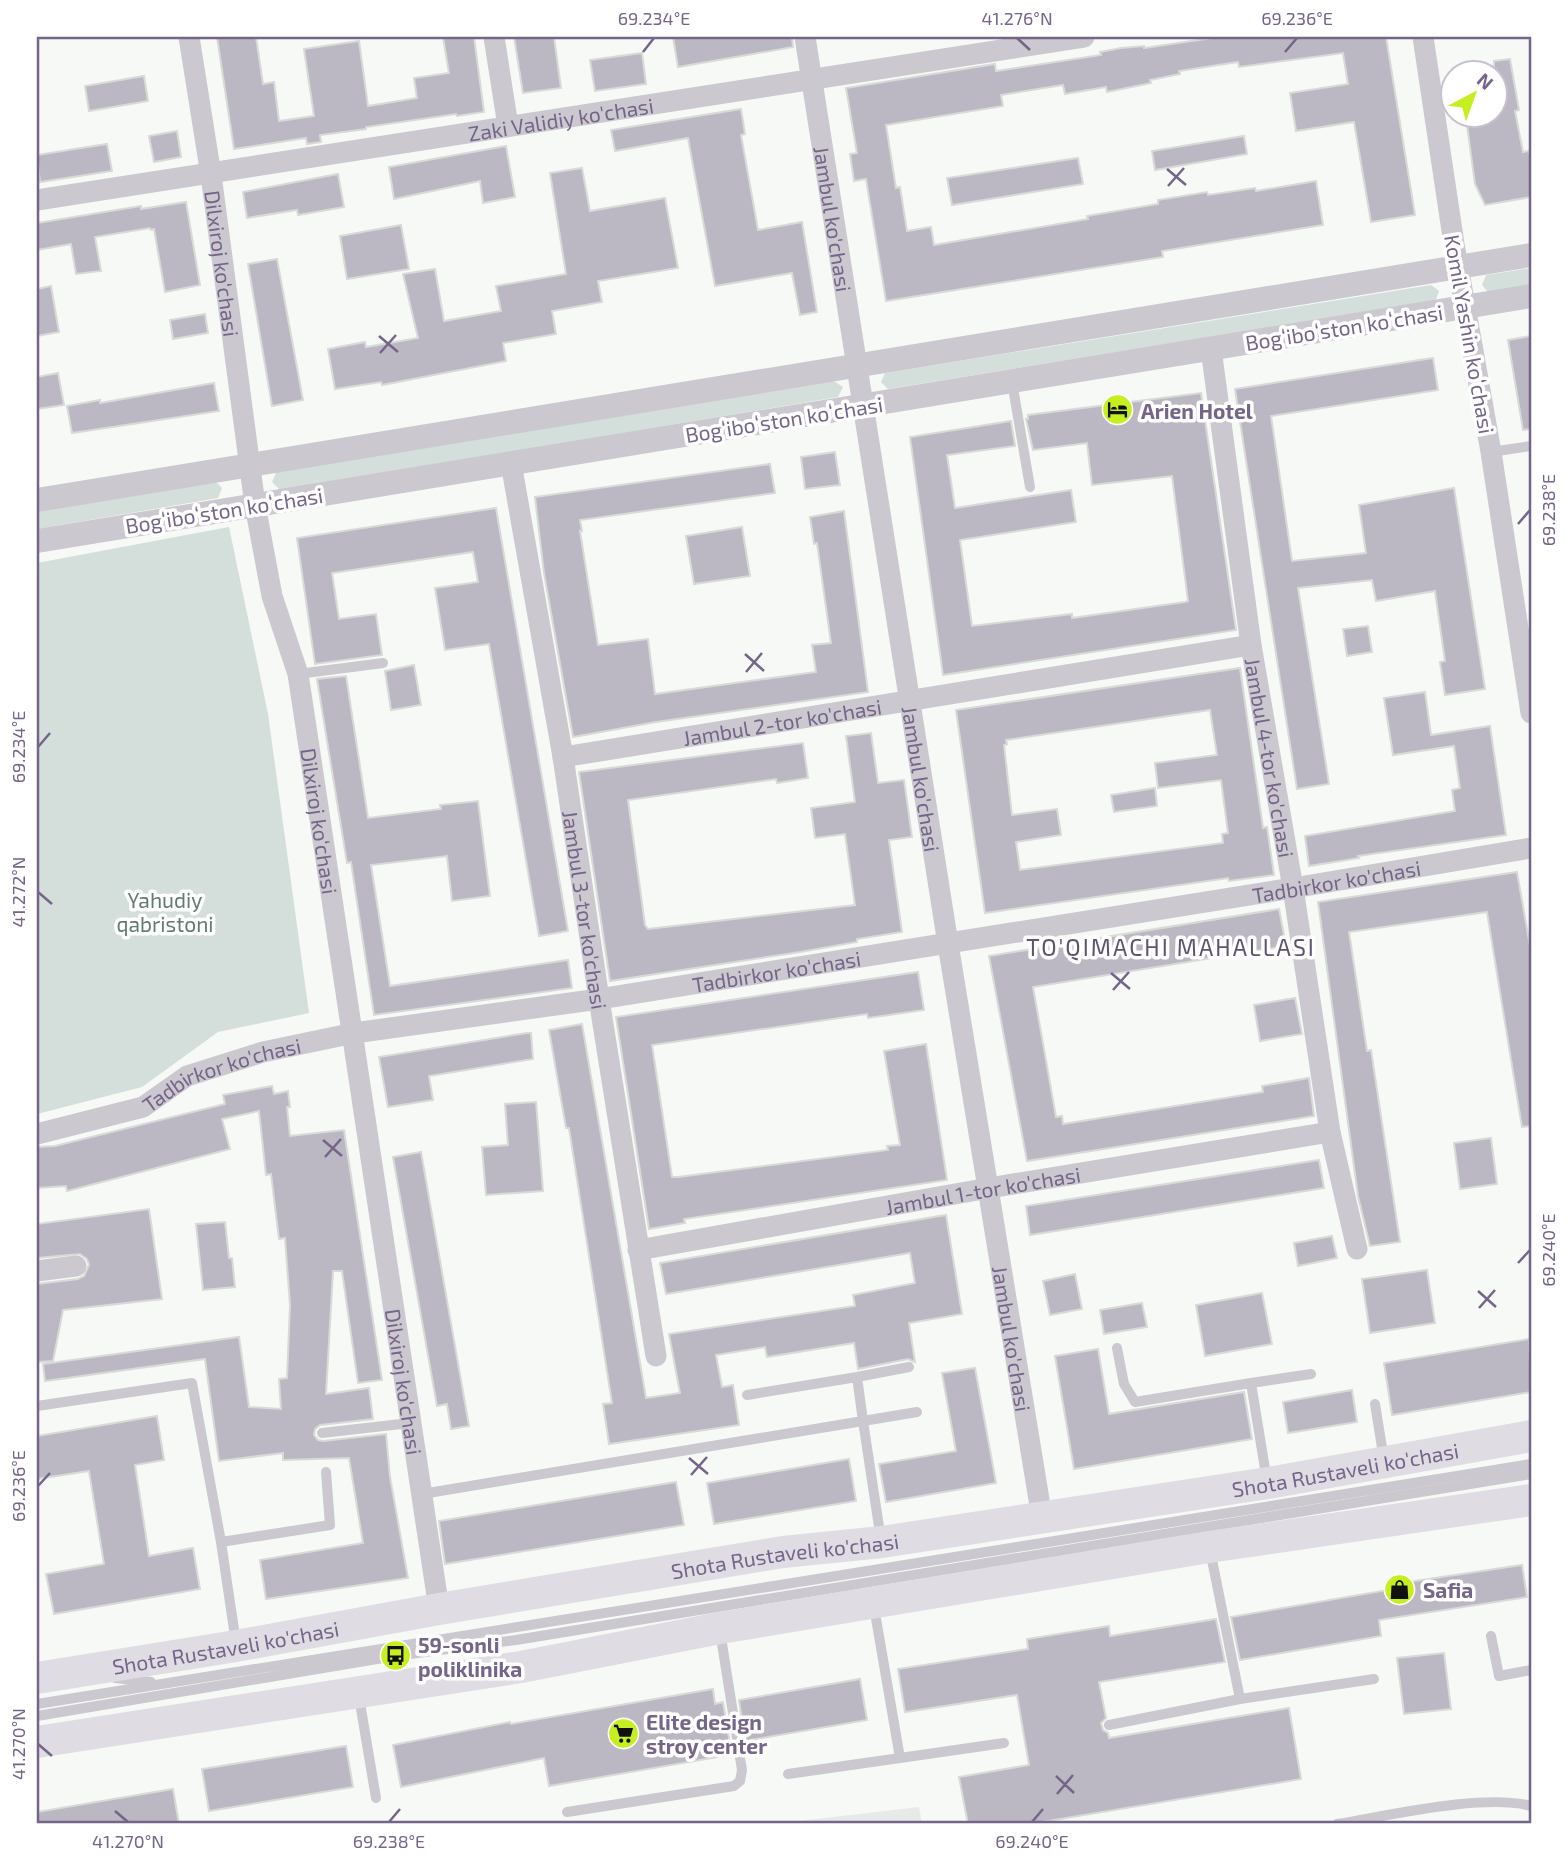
<svg xmlns="http://www.w3.org/2000/svg" width="1568" height="1861" viewBox="0 0 1568 1861" font-family="'Exo 2',sans-serif">
<rect width="100%" height="100%" fill="#f6f9f6"/>
<path fill="#e8e9e9" d="M919 1807 922 1824H773Z"/>
<path fill="#d4deda" d="M1531 268V286L1489 293 1482 285 1486 275Z
M1431 285 1439 291 1436 300 888 389 881 382 885 373Z
M834 381 843 387 838 397 280 490 272 482 277 471Z
M213 479 222 488 218 498 37 529V508Z
M229 527 268 714 309 1013 218 1032 142 1087 37 1114V563Z"/>
<path fill="#bbb7c3" stroke="#d8dad8" stroke-width="2" fill-rule="evenodd" d="M217 37H256L263 84 274 82 279 121 314 116 304 49 359 41 368 106 417 98 414 78 449 73 443 37H474L484 112 457 116 456 114 366 127V129L320 135 321 142 307 144 306 138 234 149Z
M514 37H554L561 88 523 93Z
M673 37H792L793 47 678 67Z
M1219 37H1386L1415 215 1371 222 1354 122 1296 131 1290 93 1348 84 1343 53 1239 67 1238 62 1179 71 1180 74 1150 80 1151 83 1107 92 1106 87 1065 94 1063 85 1001 95 1003 106 886 125 896 188 900 187 907 231 931 227 934 245 1088 219 1087 216 1158 204V200L1207 192 1208 195 1255 188 1256 191 1316 181 1323 225 1162 251 1163 257 886 301 866 179 854 181 850 154 857 153 846 88 995 64 996 71 1101 55 1100 52 1121 48 1144 46V48Z
M642 53 646 84 595 91 590 60Z
M1510 59 1519 110 1515 111 1523 152 1529 151 1531 161V197L1485 205 1475 184 1467 125 1477 123 1475 116H1494V61Z
M144 76 148 101 89 111 85 86Z
M741 109 745 134 741 135 758 230 802 222 817 312 800 315 792 273 715 286 688 138 615 151 611 130Z
M177 131 181 157 154 162 149 136Z
M1244 136 1247 154 1155 170 1152 151Z
M107 144 112 171 40 182 37 155Z
M506 146 515 197 483 203 480 181 394 199 389 167Z
M1078 158 1083 184 952 205 947 178Z
M582 168 590 211 665 198 678 268 598 281 602 302 552 311 556 334 503 343 506 361 382 385 381 382 335 389 328 349 365 342 366 347 418 338 403 274 435 269 444 321 501 311 496 286 566 274 550 173Z
M338 174 344 207 298 215 297 210 247 218 243 192Z
M186 202 200 285 165 292 154 229 151 230 150 228 95 237 101 271 76 274 71 244 37 250V223L141 206V209Z
M401 225 409 269 347 279 340 236Z
M277 259 303 400 272 406 248 264Z
M51 286 59 332 37 336V289Z
M205 314 208 333 173 339 170 320Z
M1531 336V429L1523 430 1508 340Z
M1433 358 1438 390 1271 416 1292 561 1366 553 1359 505 1454 488 1485 689 1445 695 1440 662 1445 661 1435 591 1376 601 1372 580 1298 588 1329 784 1297 789 1235 389Z
M58 373 64 405 37 409V377Z
M214 383 219 411 72 433 67 406 100 400V403Z
M1201 393 1236 630 943 675 910 437 1011 421 1015 446 947 455 955 508 1071 490 1076 522 960 540 972 626 1072 614V618L1185 602 1188 601 1172 476 1092 485 1087 443 1033 450 1026 419H1028V415Z
M835 452 840 485 805 489 801 457Z
M770 464 775 493 580 520 582 531H580L598 645 648 639 655 694 816 672 812 645 831 643 817 543 814 544 810 517 844 511 868 692 656 722 573 737 544 573 535 497Z
M496 508 568 931 539 936 489 644 445 650 435 588 478 582 473 552 332 573 339 619 376 614 382 655 315 664 297 538Z
M742 527 750 576 694 584 686 536Z
M1368 626 1372 652 1347 656 1343 629Z
M414 665 421 705 391 710 385 671Z
M1240 668 1263 828 1267 827 1274 875 1229 881 1228 878 985 913 956 710ZM1210 710 1217 755 1155 763 1158 788 1221 780 1228 833 1222 834 1223 843 1020 870 1016 842 1061 835 1057 809 1012 815 1004 745 1007 744 1006 740Z
M346 676 368 818 441 809 440 805 478 801 490 896 452 901 447 856 371 865 390 986 568 960 572 988 374 1015 351 862 347 863 317 679Z
M1425 692 1431 735 1490 726 1506 835 1358 856 1359 858 1309 866 1305 836 1455 811 1452 790 1460 788 1454 746 1393 755 1384 698Z
M871 733 878 783 904 780 912 837 889 840 902 932 857 939V942L800 952 610 981 579 772 803 743 808 778 777 783 776 779 628 800 645 925 648 929 855 905 845 834 815 838 811 808 855 802 846 736Z
M1155 788 1157 806 1114 812 1111 795Z
M1517 872 1531 952V1126L1522 1127 1487 912 1349 932 1367 1051 1371 1050 1400 1242 1370 1246 1358 1196 1318 902Z
M1279 909 1286 946 1033 987 1056 1117 1062 1116 1063 1124 1263 1092 1262 1086 1309 1078 1314 1116 1027 1161 989 956Z
M918 972 924 1010 868 1018 867 1014 652 1045 672 1177H678L888 1150 887 1146 900 1145 884 1051 926 1044 947 1180 684 1219 685 1223 649 1229 616 1017Z
M1295 998 1302 1034 1260 1041 1254 1005Z
M582 1024 646 1398 680 1393 669 1334 855 1306 853 1295 915 1283 910 1253 666 1294 660 1263 946 1215 962 1314 909 1323 915 1362 908 1359 858 1369 854 1343 767 1357 765 1347 716 1355 722 1387 733 1385 739 1425 609 1444 603 1404 612 1403 569 1128H566L549 1030Z
M527 1033H531L533 1059 429 1076 433 1100 388 1107 379 1057Z
M272 1086 274 1094 288 1091 290 1107H287L290 1136 344 1130 382 1380 358 1383 342 1271H333L326 1394 369 1388 373 1419 320 1425 315 1429 314 1435 318 1440 323 1441 386 1434 390 1477 408 1578 266 1599 260 1560 363 1543 349 1458 283 1460V1453L219 1461 205 1359 45 1381 43 1364 239 1337 249 1407 281 1409 279 1379 287 1378 290 1305 285 1238 279 1239 271 1174 266 1175 259 1111 222 1119 230 1149 67 1191 66 1186 37 1188V1147L55 1146 225 1104 223 1095Z
M536 1102 543 1191 486 1195 482 1147 508 1145 505 1104Z
M1491 1138 1497 1184 1460 1189 1454 1143Z
M421 1152 469 1426 451 1429 447 1404 437 1406 393 1157Z
M1319 1160 1324 1188 1030 1235 1026 1206Z
M149 1209 162 1299 63 1310 53 1361 37 1362V1284L78 1279 84 1276 89 1265 87 1259 80 1254 37 1258V1224Z
M225 1222 229 1258H232L235 1287 203 1290 196 1224Z
M1332 1236 1337 1258 1298 1266 1294 1243Z
M1427 1270 1435 1323 1370 1333 1362 1279Z
M1075 1274 1082 1309 1050 1315 1043 1281Z
M1262 1293 1272 1344 1205 1356 1196 1305Z
M1142 1303 1147 1327 1104 1334 1100 1310Z
M1529 1339 1531 1392 1392 1415 1384 1363Z
M1098 1349 1109 1414 1244 1392 1252 1439 1074 1469 1055 1356Z
M975 1368 996 1483 886 1502 879 1464 956 1451 942 1373Z
M1352 1390 1357 1422 1288 1433 1283 1402Z
M157 1416 164 1460 135 1465 149 1556 193 1548 200 1589 54 1614 46 1574 104 1564 89 1471 37 1479V1436Z
M849 1459 856 1501 714 1524 707 1483Z
M676 1482 684 1525 445 1564 439 1521Z
M1522 1565 1527 1597 1379 1620 1381 1636 1240 1660 1231 1617 1388 1590V1585Z
M1216 1619 1225 1662 1099 1682 1106 1718 1101 1723 1103 1730 1108 1733 1109 1738 1289 1708 1301 1779 1030 1824H968L959 1777 1029 1765 1017 1695 905 1712 898 1669 1028 1649 1027 1639 1109 1626 1110 1636Z
M1444 1653 1451 1709 1404 1714 1397 1658Z
M860 1679 867 1720 745 1741 739 1700Z
M713 1689 715 1704 723 1702 730 1744 722 1745 724 1756 549 1786 544 1758 401 1787 393 1745 510 1722 511 1724Z
M346 1746 353 1787 209 1811 202 1769Z
M173 1789 179 1824H37V1812Z"/>
<g fill="none" stroke-linecap="round" stroke-linejoin="round">
<path stroke="#cbc8cf" stroke-width="10" d="M1012 382 1030 487
M1491 452 1531 446
M298 674 383 663
M1117 1348 1124 1384 1135 1402 1251 1383
M857 1377 909 1367
M747 1395 857 1377 863 1421 917 1412
M1375 1404 1384 1460
M37 1406 192 1383 221 1542
M322 1433 410 1423
M1267 1481 1251 1383 1311 1374
M422 1494 863 1421 881 1540
M1210 1550 1240 1699 1374 1679
M874 1607 900 1758 1004 1743
M1491 1636 1499 1676 1531 1670
M236 1643 221 1542 330 1525 326 1472
M115 1678 151 1682
M359 1697 376 1798
M37 1704C535 1626 1033 1544 1531 1464
M37 1716 395 1656 516 1640 1531 1474
M1109 1725 1240 1699
M788 1774 900 1758
M567 1812 734 1786 740 1781 742 1770 720 1631
M1337 1824C1387 1816 1484 1793 1531 1806"/>
<g stroke="#cbc8cf" stroke-width="21">
<path id="s1" d="M189 37 211 175 255 505 272 596 298 674 439 1609"/>
<path d="M494 37 508 126"/>
<path id="s2" d="M805 37 948 944 1042 1518"/>
<path d="M1423 37 1454 244 1491 452 1531 713"/>
<path id="s3" d="M37 200 1084 37"/>
<path id="s4" d="M1211 349 1251 645 1293 888 1330 1132 1357 1249"/>
<path id="s5" d="M511 463 563 757 599 999 656 1356"/>
<path id="s6" d="M563 757 1251 645"/>
<path id="s7" d="M37 1134 143 1107 187 1076 263 1052 354 1033 599 999 1293 888 1531 848"/>
<path id="s8" d="M638 1250 989 1188 1330 1132"/>
<path d="M37 1271 76 1266"/>
</g>
<path stroke="#cbc8cf" stroke-width="24" d="M37 500 1531 255
M37 541 1531 296"/>
<g stroke="#e0dce4" stroke-width="32">
<path id="s9" d="M37 1678 236 1646 439 1609 783 1552 882 1542 1268 1483 1531 1436"/>
<path d="M37 1742 521 1667 720 1628 1209 1547 1531 1500"/>
</g>
</g>
<path fill="none" stroke="#746589" stroke-width="2.5" d="M1017 38 1030 50M643 52 654 38M1285 52 1297 38M1167 169 1186 185M1168 186 1184 168M379 336 398 352M380 353 396 335M1518 524 1530 510M745 654 764 671M746 672 762 653M38 747 50 733M38 892 52 904M1111 973 1130 989M1113 990 1129 972M323 1140 342 1156M325 1157 341 1139M1518 1263 1530 1250M1478 1291 1496 1307M1479 1308 1495 1290M689 1458 708 1474M691 1475 707 1457M38 1486 50 1473M38 1744 52 1756M1056 1776 1074 1793M1057 1794 1073 1775M115 1811 128 1822M389 1822 400 1809M1032 1822 1043 1809"/>
<defs>
<symbol id="hotel-disc" viewBox="-11 -11 22 22"><circle r="9.5" fill="#c6ef1f" stroke="#fff"/><path d="M-6-4.5h1.5V1H6V5H4.5V3h-9V5H-6ZM-4 0a1.8 1.8 0 1 1 3.6 0ZM.5 0V-2.5h3Q6-2.5 6 0Z" fill="#111"/></symbol>
<symbol id="shop-disc" viewBox="-11 -11 22 22"><circle r="9.5" fill="#c6ef1f" stroke="#fff"/><path d="M-5-2.5h2.3a2.7 3.5 0 0 1 5.4 0H5L5.5 6h-11ZM-1.5-2.5h3a1.5 2.3 0 0 0-3 0Z" fill="#111"/></symbol>
<symbol id="bus-disc" viewBox="-11 -11 22 22"><circle r="9.5" fill="#c6ef1f" stroke="#fff"/><path d="M-5-6H5V4H4V6H2V4H-2V6H-4V4H-5ZM-3.5-4V0h7V-4ZM-3.5 1.2v1.5H-2V1.2ZM2 1.2v1.5H3.5V1.2Z" fill="#111"/></symbol>
<symbol id="supermarket-disc" viewBox="-11 -11 22 22"><circle r="9.5" fill="#c6ef1f" stroke="#fff"/><path d="M-6-5.5h2.5l.6 2H6L4.5 2H-2.5L-4.4-4H-6ZM-1.5 3.2a1.3 1.3 0 1 0 .1 0ZM3 3.2a1.3 1.3 0 1 0 .1 0Z" fill="#111"/></symbol>
</defs>
<g fill-rule="evenodd">
<use href="#hotel-disc" x="1100" y="392" width="35" height="35"/>
<use href="#shop-disc" x="1382" y="1572" width="35" height="35"/>
<use href="#bus-disc" x="378" y="1638" width="35" height="35"/>
<use href="#supermarket-disc" x="606" y="1716" width="35" height="35"/>
</g>
<g text-anchor="middle" dominant-baseline="central" stroke-width="7" stroke-linejoin="round" paint-order="stroke">
<g font-size="21" fill="#746589" stroke="#fff">
<text stroke="none"><textPath href="#s3" startOffset="530">Zaki Validiy ko'chasi</textPath></text>
<text stroke="none"><textPath href="#s2" startOffset="184">Jambul ko'chasi</textPath></text>
<text stroke="none"><textPath href="#s1" startOffset="229">Dilxiroj ko‘chasi</textPath></text>
<text transform="translate(1344 327) rotate(-9)">Bogʻiboʻston koʻchasi</text>
<text transform="translate(1470 334) rotate(80)">Komil Yashin koʻchasi</text>
<text transform="translate(784 419) rotate(-9)">Bogʻiboʻston koʻchasi</text>
<text transform="translate(224 510) rotate(-9)">Bogʻiboʻston koʻchasi</text>
<text stroke="none"><textPath href="#s6" startOffset="222">Jambul 2-tor ko'chasi</textPath></text>
<text stroke="none"><textPath href="#s4" startOffset="413">Jambul 4-tor ko'chasi</textPath></text>
<text stroke="none"><textPath href="#s2" startOffset="751">Jambul ko'chasi</textPath></text>
<text stroke="none"><textPath href="#s1" startOffset="796">Dilxiroj ko‘chasi</textPath></text>
<text stroke="none"><textPath href="#s7" startOffset="1330">Tadbirkor ko'chasi</textPath></text>
<text stroke="none"><textPath href="#s5" startOffset="453">Jambul 3-tor ko'chasi</textPath></text>
<text stroke="none"><textPath href="#s7" startOffset="763">Tadbirkor ko'chasi</textPath></text>
<text stroke="none"><textPath href="#s7" startOffset="196">Tadbirkor ko'chasi</textPath></text>
<text stroke="none"><textPath href="#s8" startOffset="350">Jambul 1-tor ko'chasi</textPath></text>
<text stroke="none"><textPath href="#s2" startOffset="1318">Jambul ko'chasi</textPath></text>
<text stroke="none"><textPath href="#s1" startOffset="1363">Dilxiroj ko‘chasi</textPath></text>
<text stroke="none"><textPath href="#s9" startOffset="1325">Shota Rustaveli ko'chasi</textPath></text>
<text stroke="none"><textPath href="#s9" startOffset="758">Shota Rustaveli ko'chasi</textPath></text>
<text stroke="none"><textPath href="#s9" startOffset="191">Shota Rustaveli ko'chasi</textPath></text>
</g>
<g font-size="21" font-weight="bold" fill="#746589" stroke="#fff" text-anchor="start">
<text x="1141" y="410">Arien Hotel</text>
<text x="1423" y="1589">Safia</text>
<text x="418" y="1644">59-sonli<tspan x="418" dy="24">poliklinika</tspan></text>
<text x="646" y="1721">Elite design<tspan x="646" dy="24">stroy center</tspan></text>
</g>
<g font-size="21" fill="#617a74" stroke="#fff">
<text x="165" y="899">Yahudiy<tspan x="165" dy="24">qabristoni</tspan></text>
</g>
<g font-size="23" letter-spacing="2" fill="#5e546d" stroke="#fff">
<text x="1171" y="947">TO'QIMACHI MAHALLASI</text>
</g>
</g>
<rect width="1568" height="1861" fill="none" stroke="#ffffff" stroke-width="77"/>
<g transform="translate(1474 94) rotate(41)"><circle r="33" fill="#ffffff" stroke="#c7c1d0" stroke-width="2"/>
<path d="M0-5L12 26L0 18L-12 26Z" fill="#c6ef1f"/>
<text y="-10" font-size="19" font-weight="bold" text-anchor="middle" fill="#746589">N</text>
</g>
<rect x="38" y="38" width="1492" height="1784" fill="none" stroke="#746589" stroke-width="2.5"/>
<g font-size="18" text-anchor="middle" fill="#746589">
<text x="654" y="25">69.234°E</text>
<text x="1017" y="25">41.276°N</text>
<text x="1297" y="25">69.236°E</text>
<text transform="translate(1549 510) rotate(-90)" y="6">69.238°E</text>
<text transform="translate(19 747) rotate(-90)" y="6">69.234°E</text>
<text transform="translate(19 892) rotate(-90)" y="6">41.272°N</text>
<text transform="translate(1549 1250) rotate(-90)" y="6">69.240°E</text>
<text transform="translate(19 1486) rotate(-90)" y="6">69.236°E</text>
<text transform="translate(19 1744) rotate(-90)" y="6">41.270°N</text>
<text x="128" y="1848">41.270°N</text>
<text x="389" y="1848">69.238°E</text>
<text x="1032" y="1848">69.240°E</text>
</g>
</svg>
